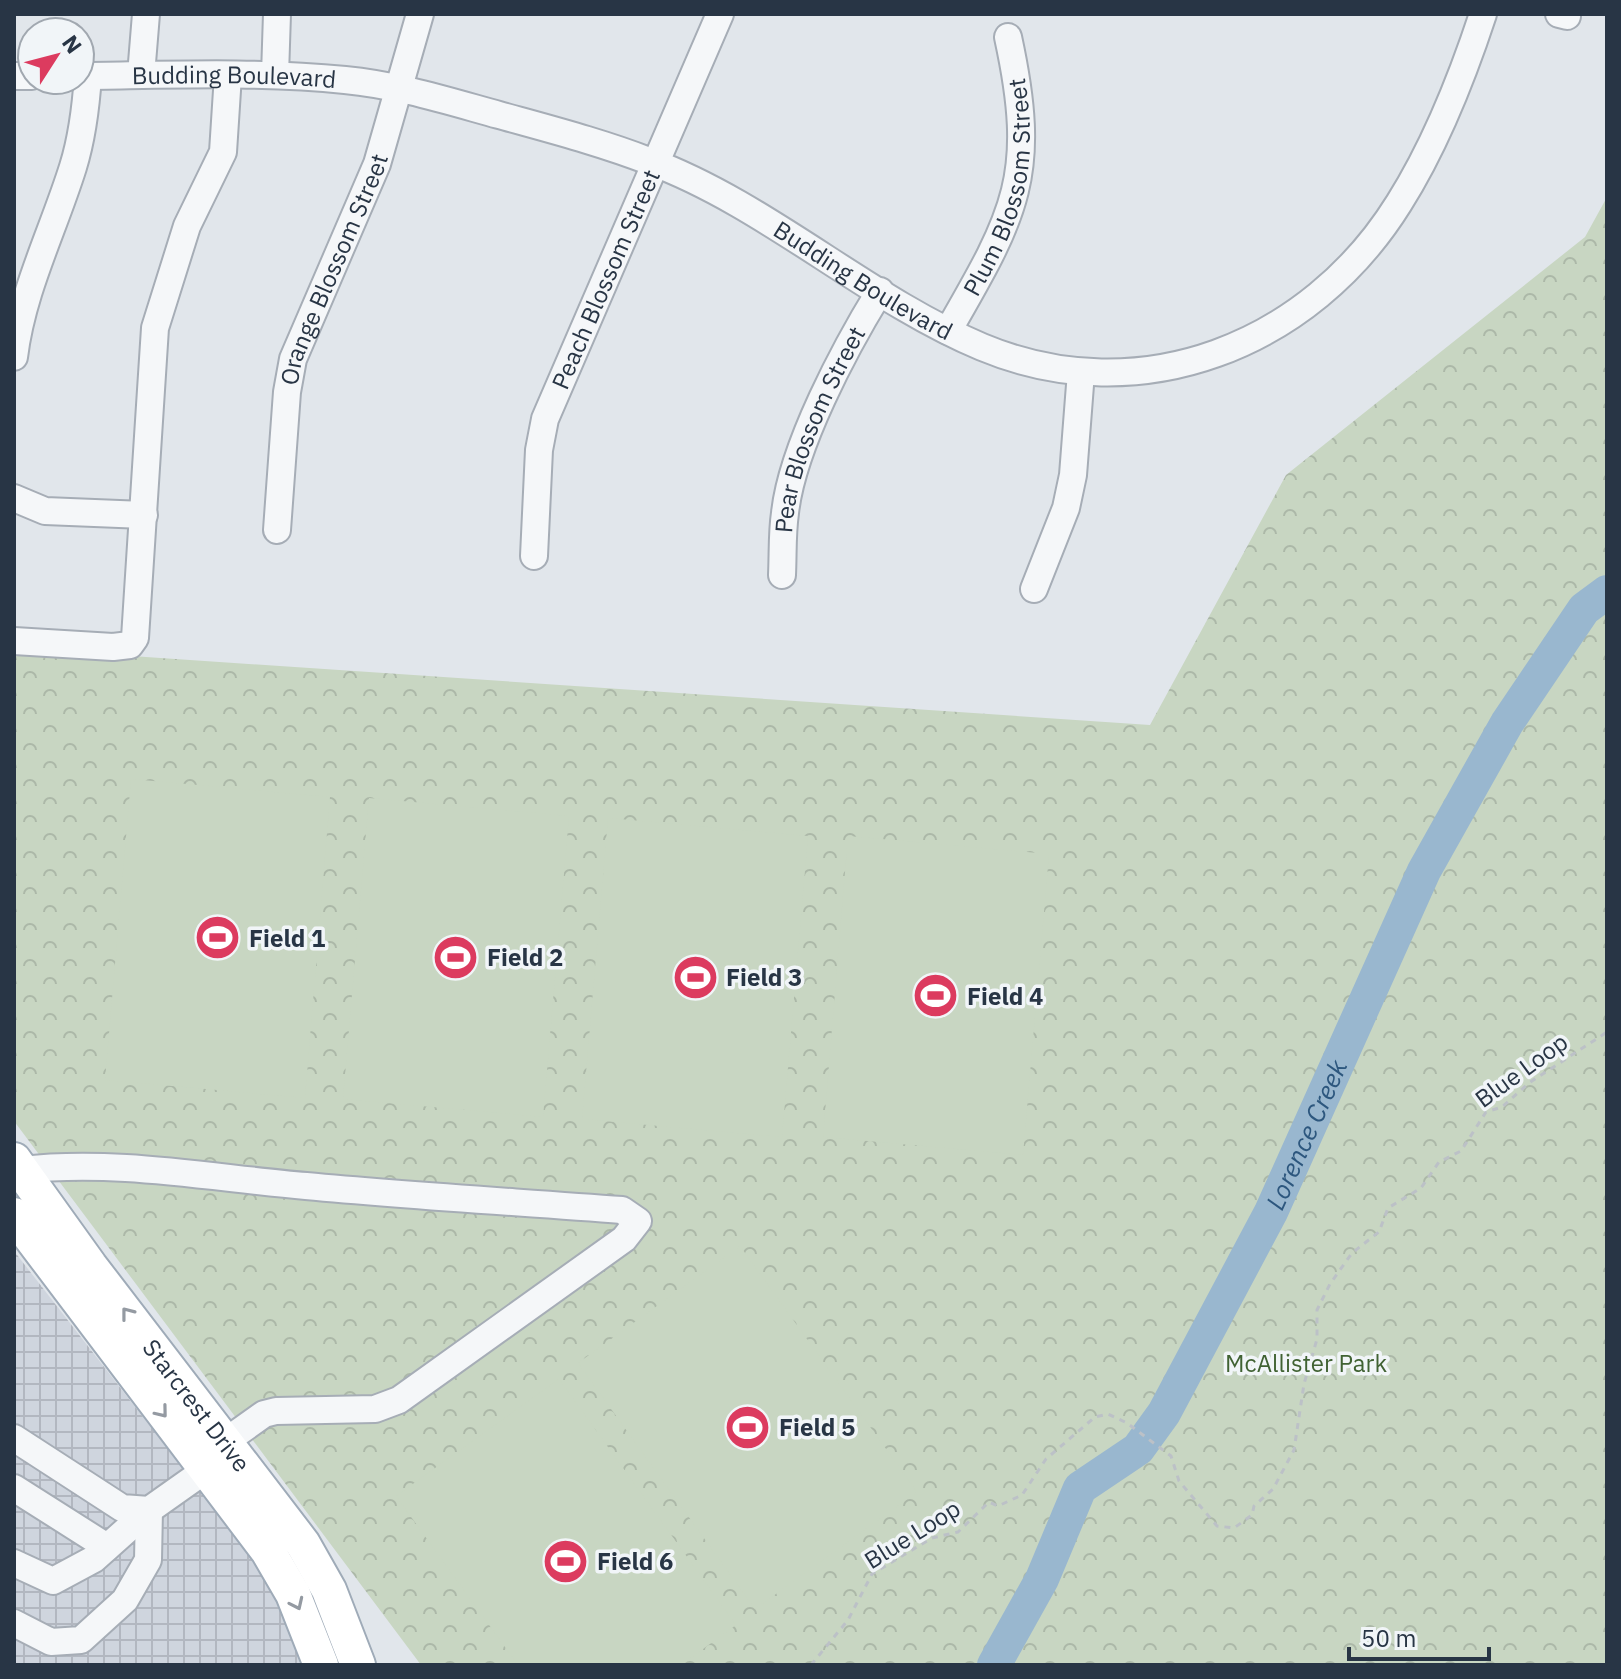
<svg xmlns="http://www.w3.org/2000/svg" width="1621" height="1679" viewBox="0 0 1621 1679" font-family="'IBM Plex Sans',sans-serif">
<defs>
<pattern id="industrial-grid" width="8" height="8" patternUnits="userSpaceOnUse" patternTransform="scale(2)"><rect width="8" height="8" fill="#cfd5de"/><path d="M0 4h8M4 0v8" fill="none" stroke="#b2b7c0"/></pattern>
<pattern id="forest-crowns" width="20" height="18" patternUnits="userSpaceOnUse" patternTransform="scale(2)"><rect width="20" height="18" fill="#c8d6c2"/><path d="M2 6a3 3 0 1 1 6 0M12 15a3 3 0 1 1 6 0" fill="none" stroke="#acb8a8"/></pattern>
</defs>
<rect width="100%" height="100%" fill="#e1e6eb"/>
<path fill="url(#industrial-grid)" d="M14 1251 251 1556 285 1615 300 1665H14Z"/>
<path fill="url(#forest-crowns)" d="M1607 197V1665H421L14 1121V648L1150 725 1286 475 1585 237Z"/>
<path fill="#c8d6c2" d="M131 779 330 797 305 1098 105 1080Z
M369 798 569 816 543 1117 343 1099Z
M608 818 808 836 782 1137 582 1119Z
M848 836 1049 854 1023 1155 823 1137Z
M740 1246 917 1492 755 1609 578 1363Z
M559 1379 736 1625 681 1665H518L396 1496Z"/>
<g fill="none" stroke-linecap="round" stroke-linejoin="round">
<path stroke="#99b7cf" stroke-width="34" id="s1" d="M994 1665 1042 1579 1080 1488 1138 1449 1164 1413 1271 1212 1424 871 1507 723 1584 609 1607 592"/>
<defs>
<g id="minor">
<path d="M1559 14 1567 16"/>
<path d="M141 75 146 14"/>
<path d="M275 75 277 14"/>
<path d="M14 76H32"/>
<path id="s2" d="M80 76C168 75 257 71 345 80 398 85 448 101 499 115 549 129 600 142 649 161 766 204 867 299 982 347 1140 413 1310 346 1399 203 1435 146 1462 78 1483 14"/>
<path id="s3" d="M948 331C1016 213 1038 175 1008 37"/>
<path d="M14 357C22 291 53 231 73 167 82 138 86 106 88 75"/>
<path d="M14 498 45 511 144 515"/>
<path id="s4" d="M277 530 287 392 293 359 377 164 420 14"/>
<path id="s5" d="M534 556 539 450 545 419 720 14"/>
<path id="s6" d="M782 575C783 554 782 533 785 513 792 447 845 348 880 291"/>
<path d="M1034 589 1066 508 1073 475 1081 372"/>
<path d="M14 641 113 647 130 645 135 638 155 328 187 226 223 152 228 75"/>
<path d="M21 1170C116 1159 212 1178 306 1186 412 1196 517 1202 622 1210L638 1221 624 1239 399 1400 375 1409 276 1411 264 1414 226 1441"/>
<path d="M14 1438 122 1508 149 1510 207 1469"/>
<path d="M14 1488 107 1547"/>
<path d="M14 1563 53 1581 94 1559 149 1510"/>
<path d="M14 1623 51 1642 81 1640 125 1600 148 1560 149 1510"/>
</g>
<g id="major">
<path id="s7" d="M14 1160 90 1266 303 1544 329 1590 358 1665"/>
<path d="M14 1215 268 1551 293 1594 321 1665"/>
</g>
</defs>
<use href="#minor" stroke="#a6adb6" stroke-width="30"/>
<use href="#major" stroke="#9fabb8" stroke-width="38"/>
<path stroke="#bcc1c7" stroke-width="3" stroke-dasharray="6 6" stroke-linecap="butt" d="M811 1665 848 1620 872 1574 932 1538 958 1532 989 1502 998 1506 1022 1495 1046 1459 1095 1417 1108 1414 1127 1423 1171 1456 1179 1481 1217 1526 1234 1528 1252 1515 1254 1506 1273 1489 1294 1450 1304 1384 1317 1339V1310L1330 1284 1352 1253 1379 1232 1388 1208 1421 1188 1439 1162 1461 1151 1486 1112 1502 1107 1529 1083 1607 1032"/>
<use href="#minor" stroke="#f5f7f9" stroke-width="26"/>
<use href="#major" stroke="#fff" stroke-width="34"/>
</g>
<defs><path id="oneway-chevron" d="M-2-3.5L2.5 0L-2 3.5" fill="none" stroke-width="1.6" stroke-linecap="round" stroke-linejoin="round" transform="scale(2)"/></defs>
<g stroke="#949aa2">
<use href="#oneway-chevron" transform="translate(127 1313) rotate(-128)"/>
<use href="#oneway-chevron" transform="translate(162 1412) rotate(51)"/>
<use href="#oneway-chevron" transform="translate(297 1604) rotate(65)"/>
</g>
<defs>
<symbol id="stadium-disc" viewBox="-11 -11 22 22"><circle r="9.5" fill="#dc3b5f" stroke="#f1f5f8"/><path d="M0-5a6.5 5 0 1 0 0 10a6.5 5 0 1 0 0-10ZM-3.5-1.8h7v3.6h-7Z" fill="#fff"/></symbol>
</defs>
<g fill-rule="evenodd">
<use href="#stadium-disc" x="192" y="912" width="51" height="51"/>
<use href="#stadium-disc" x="430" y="932" width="51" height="51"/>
<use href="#stadium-disc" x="670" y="952" width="51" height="51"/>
<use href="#stadium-disc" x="910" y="970" width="51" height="51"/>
<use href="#stadium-disc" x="722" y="1402" width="51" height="51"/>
<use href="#stadium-disc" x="540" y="1536" width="51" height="51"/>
</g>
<g text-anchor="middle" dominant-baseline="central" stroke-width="7" stroke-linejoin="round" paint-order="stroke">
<g font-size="24" fill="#283545" stroke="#f1f5f8">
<text stroke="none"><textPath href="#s2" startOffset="154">Budding Boulevard</textPath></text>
<text stroke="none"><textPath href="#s3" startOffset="156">Plum Blossom Street</textPath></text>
<text stroke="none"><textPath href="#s4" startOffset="270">Orange Blossom Street</textPath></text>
<text stroke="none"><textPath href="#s5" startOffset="290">Peach Blossom Street</textPath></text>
<text stroke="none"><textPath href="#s2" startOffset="826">Budding Boulevard</textPath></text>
<text stroke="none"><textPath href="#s6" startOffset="152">Pear Blossom Street</textPath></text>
<text transform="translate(1521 1070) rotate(-36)">Blue Loop</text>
<text stroke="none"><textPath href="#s7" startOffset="306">Starcrest Drive</textPath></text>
<text transform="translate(912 1534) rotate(-32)">Blue Loop</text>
</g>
<g font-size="24" font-weight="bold" fill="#283545" stroke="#f1f5f8" text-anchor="start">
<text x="249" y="938">Field 1</text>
<text x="487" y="957">Field 2</text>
<text x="726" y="977">Field 3</text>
<text x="967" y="996">Field 4</text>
<text x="779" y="1427">Field 5</text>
<text x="597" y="1561">Field 6</text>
</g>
<g font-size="24" fill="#406233" stroke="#f1f5f8">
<text x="1306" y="1363">McAllister Park</text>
</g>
<g font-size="26" font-style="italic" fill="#2d577e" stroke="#f1f5f8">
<text stroke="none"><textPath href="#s1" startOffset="624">Lorence Creek</textPath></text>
</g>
</g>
<rect width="1621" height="1679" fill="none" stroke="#283545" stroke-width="32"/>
<g transform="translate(56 56) rotate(54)"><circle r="38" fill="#f1f5f8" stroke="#a1a8b0" stroke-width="2"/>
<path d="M0-6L14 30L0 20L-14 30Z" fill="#dc3b5f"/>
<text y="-12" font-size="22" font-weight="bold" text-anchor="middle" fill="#283545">N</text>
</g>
<path d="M1349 1647v12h140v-12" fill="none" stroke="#283545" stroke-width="4"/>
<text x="1361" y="1647" font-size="24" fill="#283545" stroke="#f1f5f8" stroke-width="6" paint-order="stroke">50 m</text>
</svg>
